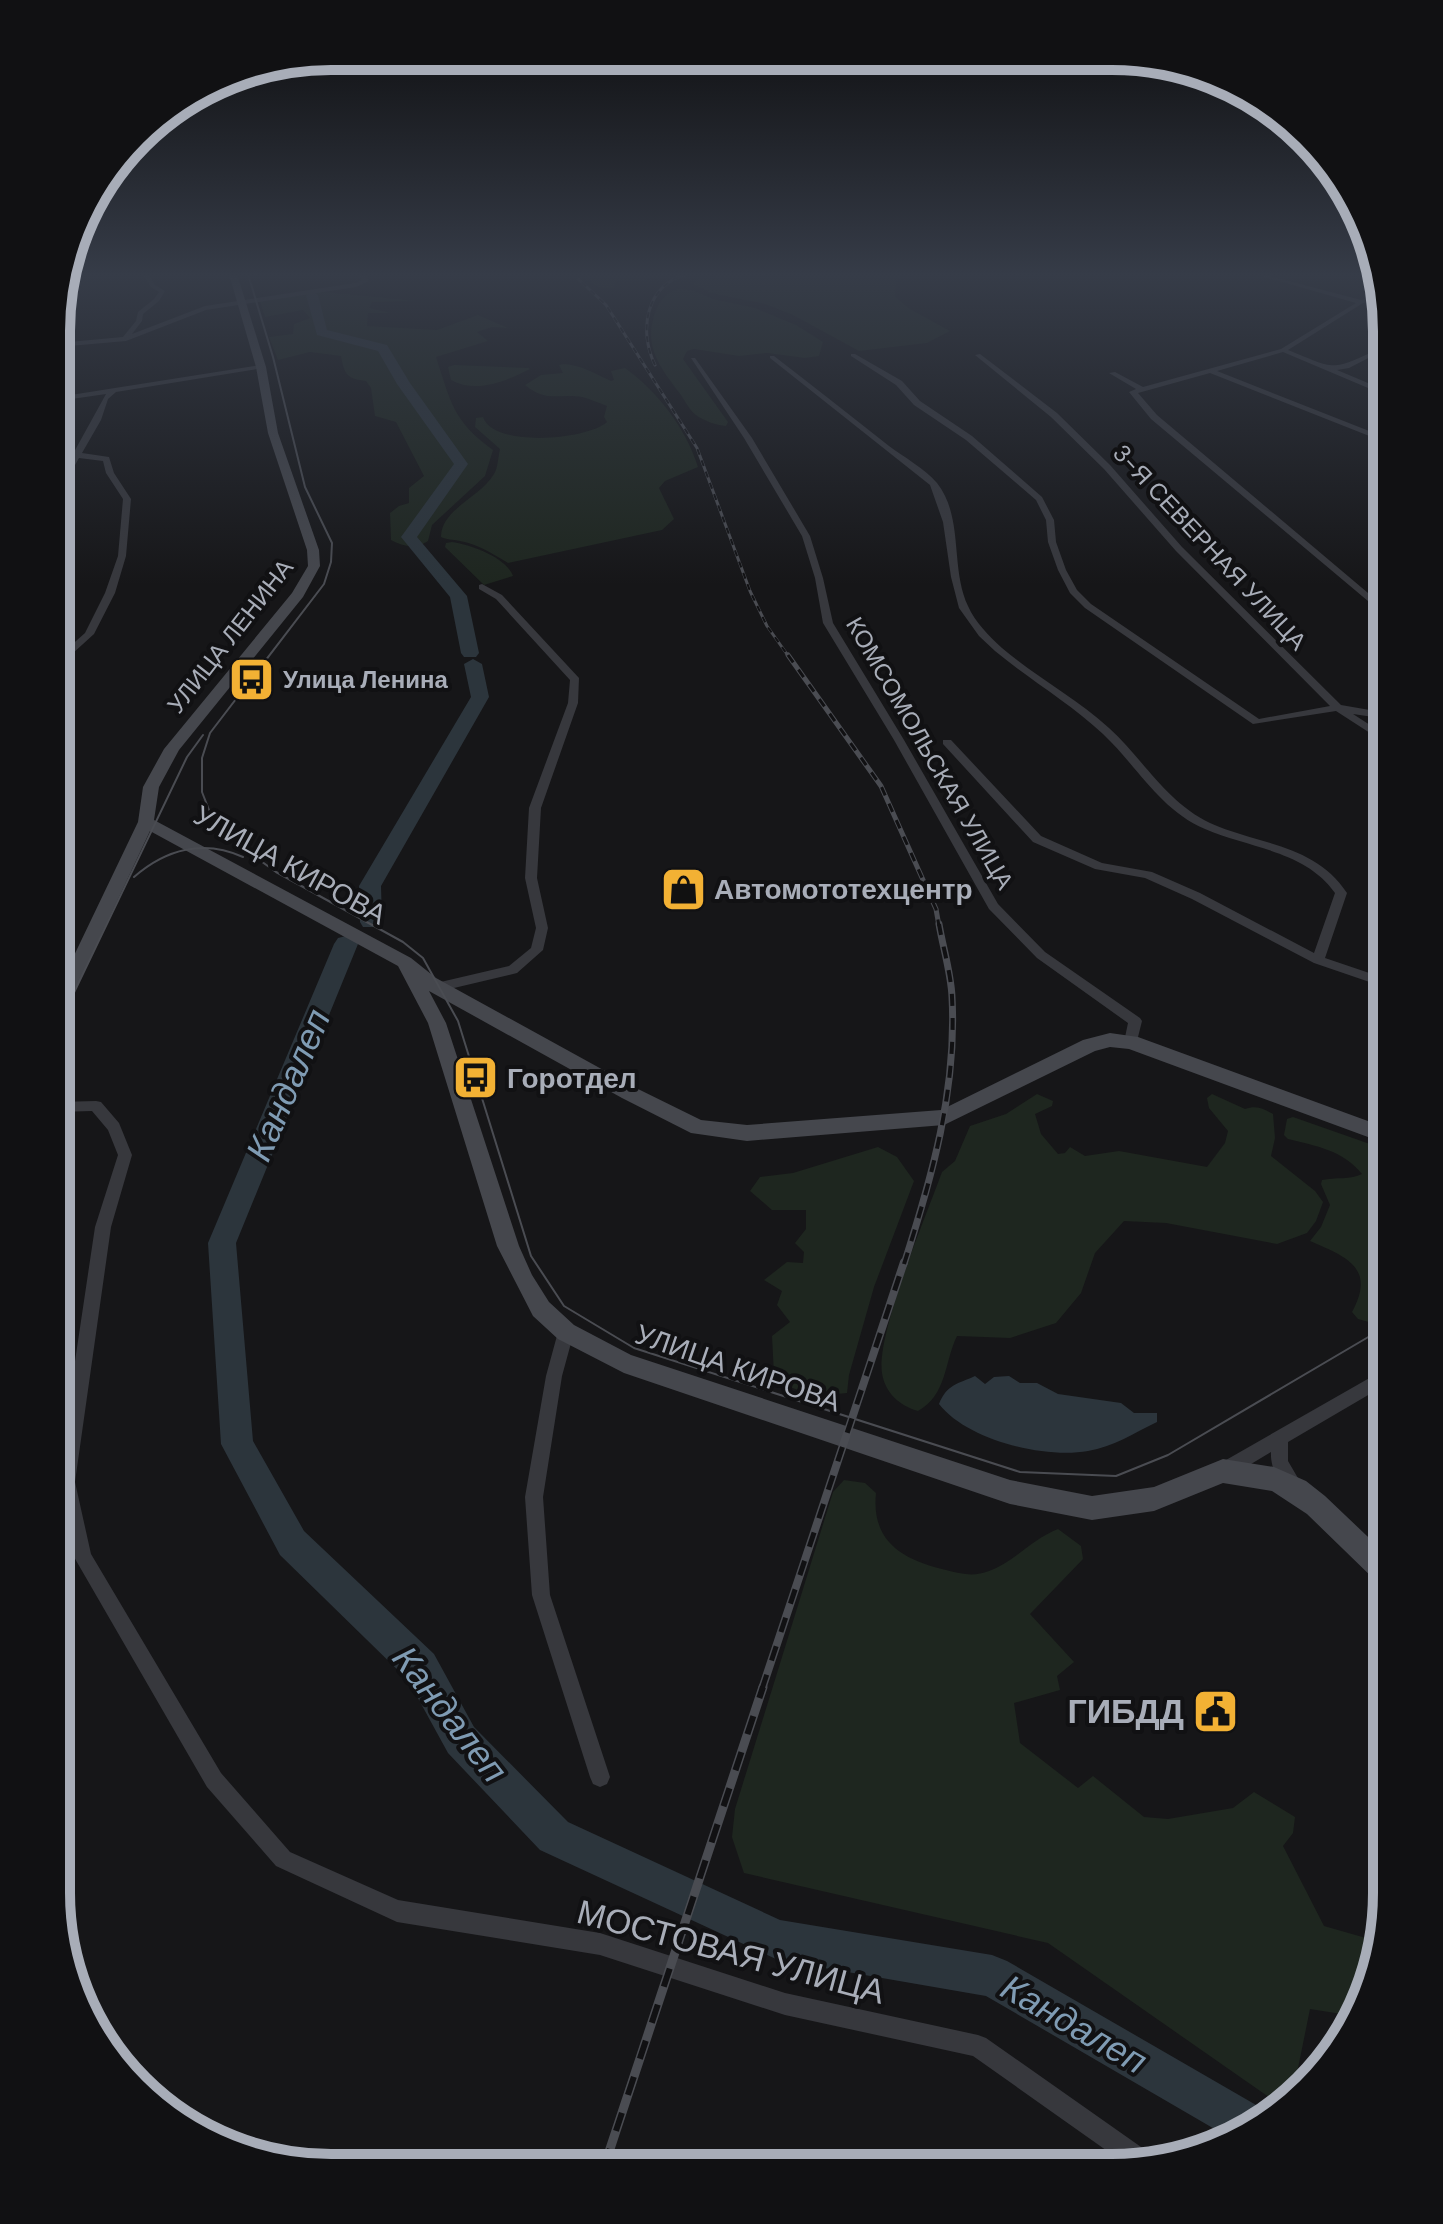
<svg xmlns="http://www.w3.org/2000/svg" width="1443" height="2224" viewBox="0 0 1443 2224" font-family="'DM Sans',sans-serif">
<rect width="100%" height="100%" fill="#161618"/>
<path fill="#1e261f" d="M582 274H659L660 276 640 281 615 280 614 288 597 287Z
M726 274H737L746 278 902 274 896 280 895 297 910 309 950 331 927 343 859 351 793 315 765 304 711 293 694 284 695 280Z
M677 289 692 290 713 299 755 308 796 325 823 342 819 356 805 358 767 353 739 356 694 349 687 351 683 359 728 422 726 426C716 425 704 421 696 415 690 411 685 401 681 395 660 367 642 346 656 310 660 300 667 293 677 289Z
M324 292 417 301 372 302 369 308 391 313H368L367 326 437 330 478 315 508 328 492 327 477 332 488 341 436 357C451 402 452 420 493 450L485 476 432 525 428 541C417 549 403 547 391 540L390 513 399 506 409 503V488L424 476 396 422 375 416 371 388 366 381C347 379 344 374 341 356L310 352 278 360 269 337 293 334 294 324 310 318 303 310 265 317 260 301Z
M563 364C579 364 596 374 611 381L614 380 611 371 625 368C657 391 686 428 698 467L665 481 659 488 674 519 662 530 508 563C493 554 478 544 460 541 452 539 447 540 441 537 441 509 481 497 494 474 498 468 498 457 500 449L475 427 476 418 483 417C493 448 587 440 607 422L604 417 607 406C599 403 590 399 582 397 559 393 546 403 525 385L541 375 563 373 559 365Z
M454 365 528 368 530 369C506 381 476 394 451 380L448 367Z
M452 542C471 545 506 557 513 576L484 585 445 547 446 543Z
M1037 1094 1053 1101 1052 1106 1035 1114 1041 1134 1058 1154 1065 1153 1070 1147 1085 1156 1119 1151 1207 1167 1225 1143 1228 1131 1209 1108 1207 1098 1212 1094 1245 1109C1256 1105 1263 1108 1273 1114L1275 1138 1271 1156 1315 1191 1323 1202 1316 1221 1307 1233 1277 1244 1166 1223 1124 1221 1095 1253 1081 1293 1056 1323 1010 1338 957 1336C944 1363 947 1395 918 1411 900 1406 885 1393 882 1373 876 1334 927 1214 942 1172L955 1161 970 1126 1006 1114Z
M1293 1117 1387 1150V1309L1369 1322 1358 1319 1352 1312C1376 1268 1347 1257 1310 1241L1321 1227 1330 1205 1321 1184 1322 1180C1335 1177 1351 1180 1362 1174 1343 1150 1316 1146 1288 1139L1284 1135 1287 1119Z
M878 1147 897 1157 914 1181 874 1287 849 1375 847 1393C820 1396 794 1395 774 1375L772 1336 790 1322 777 1305 782 1291 764 1280 787 1262 803 1263 804 1252 795 1243 806 1229V1210H772L750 1191 760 1177 793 1173Z
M844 1480 865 1483 876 1493C871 1542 903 1560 946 1570 961 1574 974 1577 989 1571 1014 1562 1032 1539 1058 1529L1081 1546 1083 1559 1030 1614 1074 1662 1057 1676 1060 1690 1014 1703 1020 1743 1078 1788 1093 1776 1144 1817 1168 1819 1233 1808 1254 1792 1295 1817 1293 1833 1283 1846 1324 1926 1380 1942 1372 1982 1354 2016 1310 2009 1294 2088 1276 2102 1048 1943 744 1873 732 1837 735 1809 833 1492Z"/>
<path fill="#2c353c" d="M975 1376 985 1384 994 1377 1009 1376 1020 1383H1037L1058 1394 1121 1403 1134 1413H1157V1422C1134 1433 1113 1447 1088 1451 1044 1459 967 1440 939 1404 947 1384 958 1384 975 1376Z"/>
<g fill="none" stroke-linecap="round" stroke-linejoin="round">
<path fill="#2c353c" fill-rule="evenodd" d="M312 291 318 295 327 330 387 345 410 383 468 464 417 537 467 596 479 653 476 657H464L461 653 450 597 401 537 454 464 397 384 378 351 317 335 306 295Z
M473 659 482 664 489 697 381 886 382 922 379 927H363L360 922 359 886 471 697 464 664Z
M346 936 354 938 358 944 236 1243 253 1441 304 1531 434 1654 474 1727 568 1822 780 1920 992 1955 1007 1961 1263 2109 1264 2111 1230 2138 986 1996 778 1960 540 1850 448 1753 408 1680 280 1555 221 1444 208 1243 334 944 338 938Z"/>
<path fill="#37383d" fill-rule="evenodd" d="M65 274H76L64 278Z
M142 274H148L155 285 165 291 159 301 143 314 142 321 132 334 205 306 355 283 362 280 359 274H365L369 281 356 287 206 310 126 341 58 347V343L123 337 136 321 138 312 154 299 159 292 151 287Z
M1254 274H1262L1361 300 1380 295 1381 299 1363 303 1288 350C1335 369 1331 372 1378 349H1382V351L1349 368 1337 370 1387 391V396L1283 352 1217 371 1387 438V443L1210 373 1138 393 1157 415 1387 609V617L1151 419 1129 392 1136 389 1109 373 1115 372 1143 387 1281 349 1356 303Z
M851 354H855L902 381 920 401 972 436 1042 497 1054 520 1056 542 1066 570 1077 590 1091 604 1259 719 1330 706 1176 551 1104 469 1051 417 975 355 980 354 1057 413 1110 465 1182 547 1341 705 1387 713V719L1353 714 1387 736V744L1336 711 1253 724 1085 608 1070 593 1058 570 1048 542 1046 520 1036 500 966 440 914 405 896 385 851 356Z
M770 356H774C813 386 851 416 889 446 904 457 925 469 937 483 964 517 950 568 968 606 975 622 989 636 1002 648 1036 677 1076 698 1109 728 1144 760 1166 802 1210 823 1259 845 1315 844 1347 893L1325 958 1387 979V988L1314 963 1192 899 1145 878 1095 869 1033 842 943 744V740H951L1041 836 1102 863 1152 872 1200 893 1314 953 1335 893C1306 851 1249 848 1205 829 1160 810 1137 766 1103 734 1070 703 1030 680 995 651L979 636 959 608 951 577 943 522 930 485 770 358Z
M691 358H695L752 438 810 536 823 578 833 623 904 740 998 904 1045 952 1140 1018 1142 1021 1136 1045 1131 1047 1124 1042 1128 1023 1037 958 989 909 894 740 823 623 815 578 802 536 744 438Z
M261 365 263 368 116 392 108 399 101 420 82 453 109 457 114 473 131 499 126 556 115 593 94 634 61 664 58 665V657L85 633 105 593 118 556 123 499 106 473 103 461 79 458 62 488 58 490V481L106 394 58 401V397Z
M482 584 502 595 579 678 578 703 541 808 537 878 548 928 543 950 517 973 437 992 431 987 432 984 509 966 531 948 536 928 525 878 529 808 568 703 570 680 496 599 479 589V585Z
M96 1101 101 1102 119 1123 132 1155 111 1227 75 1482 91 1554 221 1773 290 1852 398 1900 600 1933 785 1993 978 2035 986 2038 1151 2154 1154 2160 1127 2165 973 2056 785 2015 600 1955 397 1922 276 1866 207 1787 74 1557 57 1482 95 1227 118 1155 108 1130 92 1111 57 1112V1102Z
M566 1325 572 1327 574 1332 562 1376 543 1497 550 1595 610 1777 607 1784 600 1787 593 1784 590 1777 532 1595 525 1497 546 1376 558 1332 560 1327Z
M1387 1368V1384L1288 1442V1461L1302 1485 1299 1491 1293 1493C1279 1487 1270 1467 1271 1452L1231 1476 1225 1478 1219 1476 1216 1470 1219 1464Z"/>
<path fill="#45474d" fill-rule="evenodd" d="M229 274H237L266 367 278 433 319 550 320 566 303 597 179 750 159 787 154 820 411 958 436 978 636 1088 701 1120 747 1125 941 1110 1083 1040 1110 1033 1138 1037 1387 1128V1144L1129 1049 1110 1047 1095 1051 944 1125 747 1141 691 1133 622 1098 429 991 446 1023 519 1246 532 1275 549 1302 574 1325 631 1355 1010 1480 1092 1496 1154 1487 1223 1459 1274 1467 1306 1481 1325 1496 1387 1555V1587L1378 1583 1307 1514 1272 1491 1223 1483 1154 1511 1092 1520 1010 1504 624 1373 558 1339 533 1316 497 1246 428 1023 398 966 150 831 66 1010 57 1017V991L138 822 143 787 164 749 292 593 308 566 307 550 268 433 256 367Z"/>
<path stroke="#4a4c52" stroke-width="2" d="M248 274 273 357 305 487 332 543 331 562 324 584 210 733 202 758V792L211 815 225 835 276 872 403 942 423 958 458 1021 531 1256 564 1306 634 1348 1020 1472 1116 1476 1168 1455 1387 1326
M134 877C166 849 204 839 243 857
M57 1028 187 757 203 735"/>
<defs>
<path id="rail-far4" d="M573 274 606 305 697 448 750 591 767 626 789 657
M655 365C638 330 646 285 687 274"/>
<path id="rail-far3" d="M788 655 881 786 936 909 939 926"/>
<path id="rail-far2" d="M904 1264C932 1177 957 1090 952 997 951 973 943 948 939 924"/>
<path id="rail-far1" d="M762 1689 904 1262"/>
<path id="rail" d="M604 2167 763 1687"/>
</defs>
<use href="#rail-far4" stroke="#4a4c52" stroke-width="3"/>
<use href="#rail-far3" stroke="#4a4c52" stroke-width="5"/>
<use href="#rail-far2" stroke="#4a4c52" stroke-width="7"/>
<use href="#rail-far1" stroke="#4a4c52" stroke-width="8"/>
<use href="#rail" stroke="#4a4c52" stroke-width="9"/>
<use href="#rail-far4" stroke="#111113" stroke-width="2" stroke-dasharray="6" stroke-linecap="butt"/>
<use href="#rail-far3" stroke="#111113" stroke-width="3" stroke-dasharray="9" stroke-linecap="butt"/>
<use href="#rail-far2" stroke="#111113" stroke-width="4" stroke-dasharray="12" stroke-linecap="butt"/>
<use href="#rail-far1" stroke="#111113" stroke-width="5" stroke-dasharray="15" stroke-linecap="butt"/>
<use href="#rail" stroke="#111113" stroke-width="6" stroke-dasharray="19" stroke-linecap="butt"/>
</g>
<linearGradient id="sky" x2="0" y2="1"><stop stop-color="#0c0c0d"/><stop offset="0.47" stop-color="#363c48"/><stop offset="1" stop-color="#363c48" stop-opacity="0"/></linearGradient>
<rect width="1443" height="585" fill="url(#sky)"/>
<defs>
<symbol id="bus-square" viewBox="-11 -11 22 22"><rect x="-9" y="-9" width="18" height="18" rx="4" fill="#f2b134" stroke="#111113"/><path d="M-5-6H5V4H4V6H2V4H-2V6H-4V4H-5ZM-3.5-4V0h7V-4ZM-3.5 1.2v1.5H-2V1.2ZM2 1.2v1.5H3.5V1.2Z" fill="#111"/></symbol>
<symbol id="shop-square" viewBox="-11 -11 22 22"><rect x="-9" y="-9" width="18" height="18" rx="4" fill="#f2b134" stroke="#111113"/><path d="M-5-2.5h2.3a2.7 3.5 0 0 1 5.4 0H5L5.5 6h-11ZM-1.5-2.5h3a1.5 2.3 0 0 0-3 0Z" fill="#111"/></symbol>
<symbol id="civic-square" viewBox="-11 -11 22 22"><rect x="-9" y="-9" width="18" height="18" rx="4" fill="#f2b134" stroke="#111113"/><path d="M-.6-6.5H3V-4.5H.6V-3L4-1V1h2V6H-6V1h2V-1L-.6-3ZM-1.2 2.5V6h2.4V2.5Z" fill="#111"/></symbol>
</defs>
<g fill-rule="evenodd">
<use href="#bus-square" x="226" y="654" width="51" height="51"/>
<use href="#shop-square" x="658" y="864" width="51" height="51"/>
<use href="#bus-square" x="450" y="1052" width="51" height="51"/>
<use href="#civic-square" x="1190" y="1686" width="51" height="51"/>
</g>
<g text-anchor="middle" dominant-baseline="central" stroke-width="8" stroke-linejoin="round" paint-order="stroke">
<g font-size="24" fill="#a8adb8" stroke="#111113">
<text transform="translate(1210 547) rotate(47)">3-Я СЕВЕРНАЯ УЛИЦА</text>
<text transform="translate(230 636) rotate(-52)">УЛИЦА ЛЕНИНА</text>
<text transform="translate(930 753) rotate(60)">КОМСОМОЛЬСКАЯ УЛИЦА</text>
</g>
<g font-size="24" font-weight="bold" fill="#a8adb8" stroke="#111113" text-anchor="start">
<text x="283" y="679">Улица Ленина</text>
</g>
<g font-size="28" fill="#a8adb8" stroke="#111113">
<text transform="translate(290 865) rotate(29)">УЛИЦА КИРОВА</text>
<text transform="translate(738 1368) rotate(19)">УЛИЦА КИРОВА</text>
</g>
<g font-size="28" font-weight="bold" fill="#a8adb8" stroke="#111113" text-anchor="start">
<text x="714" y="889">Автомототехцентр</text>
<text x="507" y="1078">Горотдел</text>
</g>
<g font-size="34" font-weight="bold" fill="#a8adb8" stroke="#111113" text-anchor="end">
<text x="1184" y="1711">ГИБДД</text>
</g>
<g font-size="34" fill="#a8adb8" stroke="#111113">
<text transform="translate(731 1952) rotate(15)">МОСТОВАЯ УЛИЦА</text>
</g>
<g font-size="36" font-style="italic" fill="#7f9bb3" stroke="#111113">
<text transform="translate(288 1085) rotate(-67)">Кандалеп</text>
<text transform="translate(450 1714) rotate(52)">Кандалеп</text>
<text transform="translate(1074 2024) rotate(30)">Кандалеп</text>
</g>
</g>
<path d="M0 0H1443V2224H0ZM331 70H1112A261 261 0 0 1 1373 331V1893A261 261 0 0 1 1112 2154H331A261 261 0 0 1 70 1893V331A261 261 0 0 1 331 70Z" fill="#111113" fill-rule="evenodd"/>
<path fill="none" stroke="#a8adb8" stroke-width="10" d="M331 70H1112A261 261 0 0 1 1373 331V1893A261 261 0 0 1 1112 2154H331A261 261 0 0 1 70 1893V331A261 261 0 0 1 331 70Z"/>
</svg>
